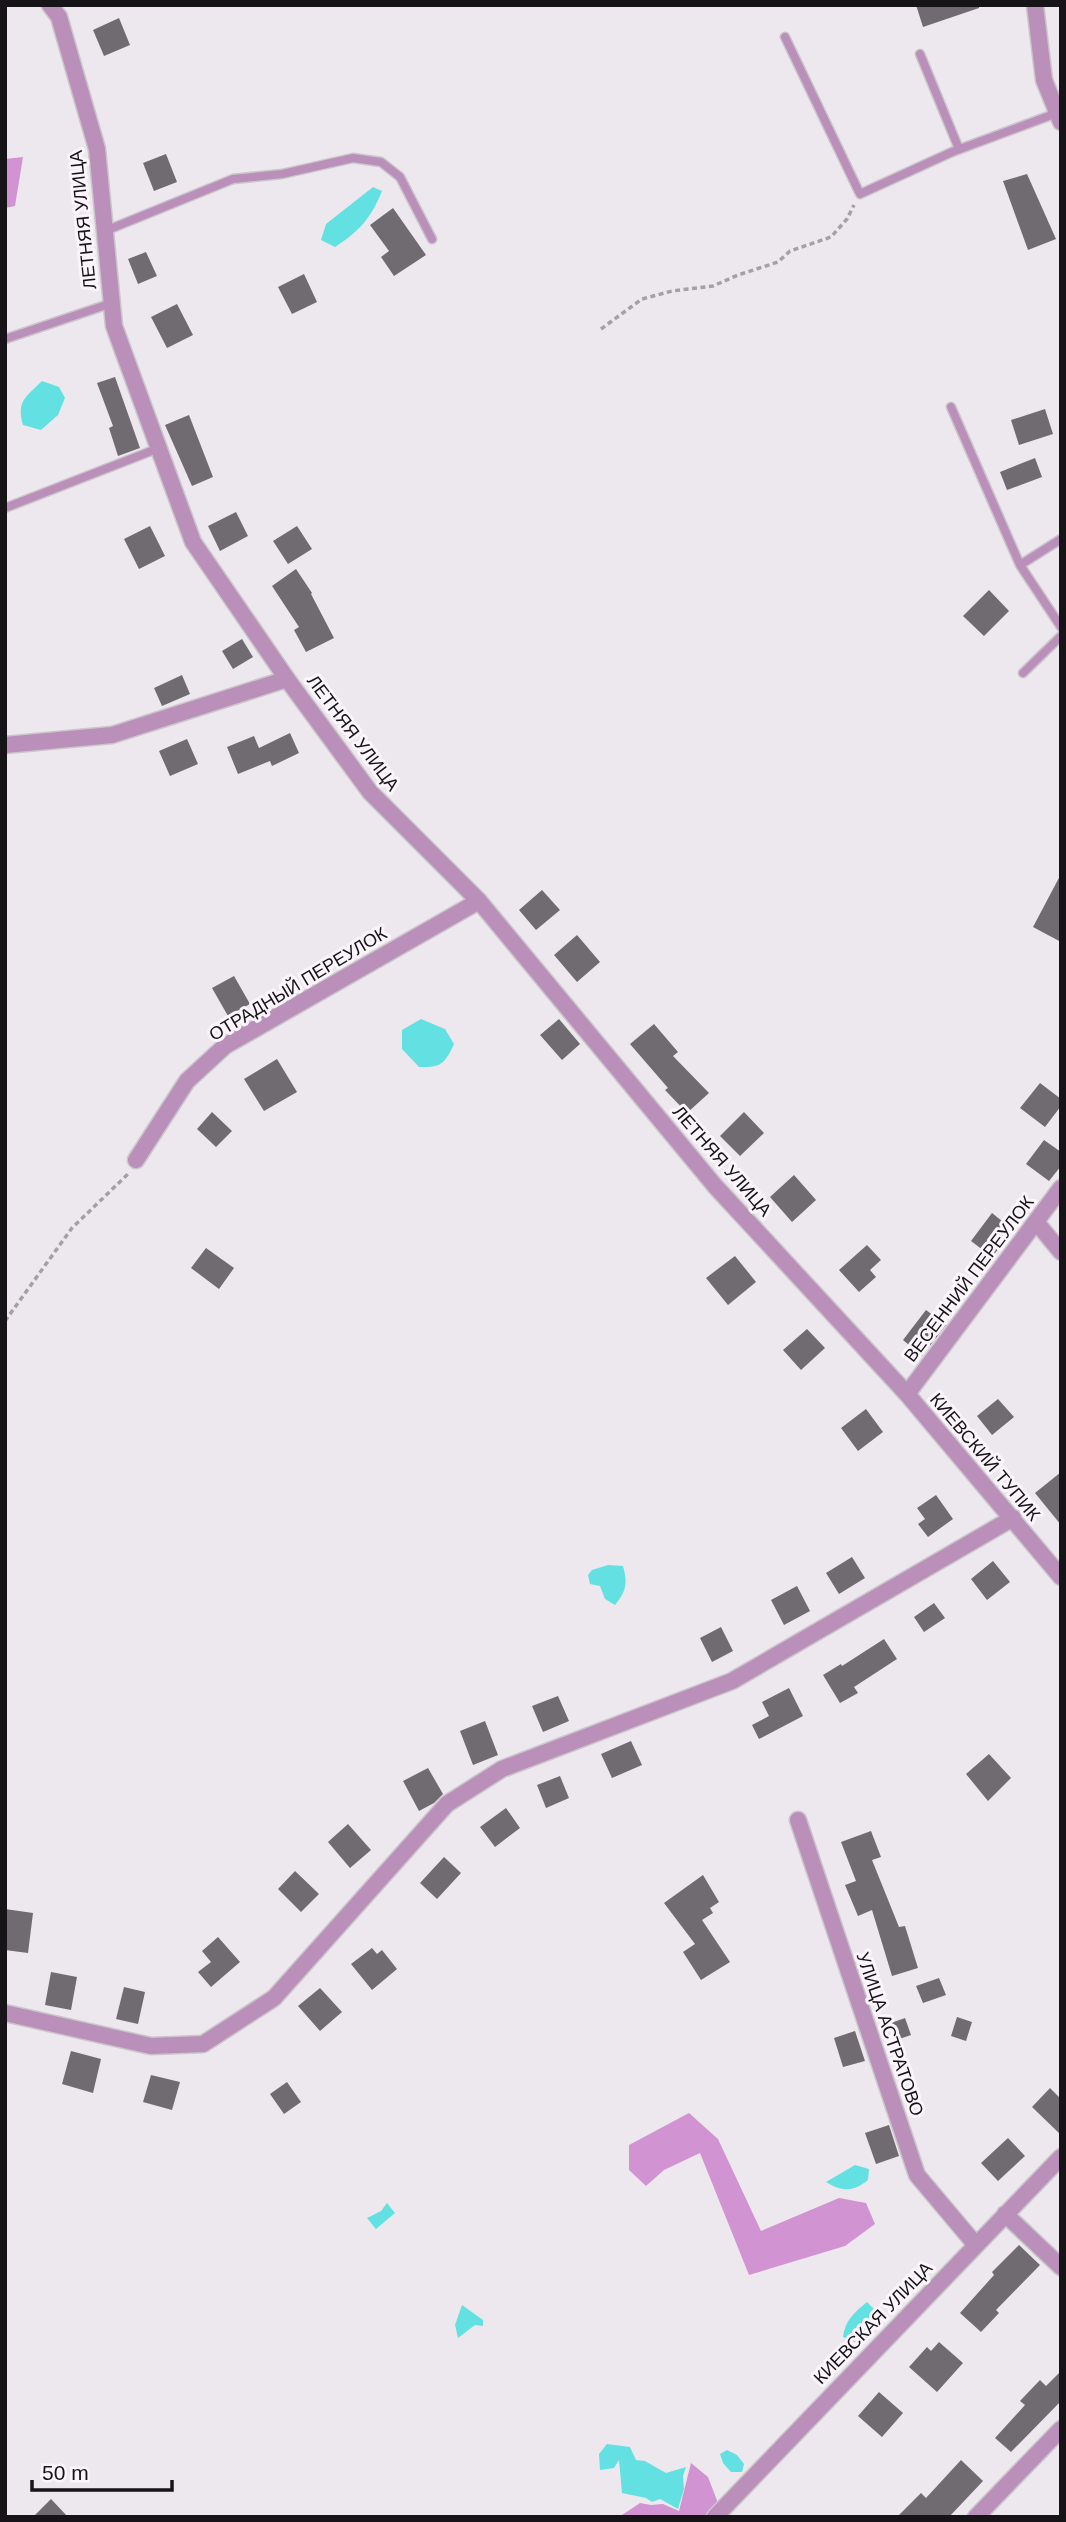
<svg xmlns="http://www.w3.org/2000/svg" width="1066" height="2522" viewBox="0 0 1066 2522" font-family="Helvetica,sans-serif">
<rect width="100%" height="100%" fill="#ede8ed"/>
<path fill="#d293d2" d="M23 157 15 206 5 208V159Z
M689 2113 718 2139 761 2231 839 2198 866 2203 875 2224 845 2246 749 2275 700 2153 664 2170 646 2186 629 2170V2145Z
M691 2463 708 2477 718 2503 706 2517H619L640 2503 651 2505 663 2504 679 2511Z"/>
<path fill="#63e1e2" d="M373 187 382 191C371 218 360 231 335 247L321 240 326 224Z
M42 381 59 387 65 398 58 415 41 430 23 425C16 401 26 397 42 381Z
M421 1019 445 1029 454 1044C445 1063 442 1068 419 1067L402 1049V1030Z
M608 1565 623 1566C628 1583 626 1592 615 1605L605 1599 600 1586 590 1584 588 1575 592 1570Z
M855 2165 869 2169 868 2180C853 2192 843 2192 826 2182Z
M387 2203 395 2213 376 2229 367 2218 381 2211Z
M867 2302 880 2315 855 2342 843 2337C845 2320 855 2312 867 2302Z
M462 2305 483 2320V2326L475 2325 458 2338 455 2325Z
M607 2444 630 2447 636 2460 645 2461 666 2473 686 2467 683 2476 684 2489 678 2509 660 2499 652 2502 646 2498 622 2493 619 2460 614 2468 600 2470 599 2454Z
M727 2450 737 2455 744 2464 742 2472H731L723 2463 720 2454Z"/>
<path fill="#706b70" d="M916 5H979V8L923 27Z
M119 18 130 45 104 56 93 30Z
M166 154 177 182 154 191 143 163Z
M1027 174 1056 239 1028 250 1003 181Z
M393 208 426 255 394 276 381 257 389 251 370 225Z
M146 252 157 276 138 284 128 259Z
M304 274 317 302 292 314 278 287Z
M177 304 193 335 167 348 151 317Z
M115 377 140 448 118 456 109 428 113 426 97 383Z
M1045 409 1053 434 1019 445 1011 420Z
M189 415 213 477 192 486 165 425Z
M1035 458 1042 477 1007 490 1000 472Z
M236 512 248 536 220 551 208 526Z
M150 526 165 556 139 569 124 539Z
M297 526 312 549 288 564 273 541Z
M296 569 312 593 311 594 334 638 306 652 294 630 299 627 272 586Z
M989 590 1009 611 984 636 963 616Z
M242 639 253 657 233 669 222 651Z
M182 675 190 694 162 706 154 688Z
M290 733 299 753 272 766 270 761 238 774 227 747 254 736 259 748Z
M187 739 198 764 170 776 159 751Z
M1061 874V942L1033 927Z
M542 890 560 910 536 930 519 910Z
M577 935 600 962 577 982 554 955Z
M234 976 250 1004 228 1016 212 988Z
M559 1019 580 1044 562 1060 540 1035Z
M654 1024 678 1052 673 1056 709 1093 687 1113 665 1090 668 1088 630 1044Z
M277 1059 297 1092 264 1111 244 1079Z
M1040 1083 1061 1099V1106L1045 1127 1020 1108Z
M212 1112 232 1131 216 1147 197 1129Z
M744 1112 764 1133 740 1156 720 1136Z
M1044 1140 1061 1152V1166L1049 1181 1026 1164Z
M794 1175 816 1200 792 1222 770 1197Z
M992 1213 1013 1230 992 1257 971 1241Z
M867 1245 881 1260 870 1270 876 1277 859 1292 839 1270Z
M206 1248 234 1268 219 1289 191 1268Z
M735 1256 756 1282 728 1305 706 1278Z
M926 1310 946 1325 922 1356 903 1340Z
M807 1329 825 1348 801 1370 783 1350Z
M998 1399 1014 1417 992 1435 977 1416Z
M866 1409 883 1432 858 1451 841 1428Z
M1061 1472V1525L1035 1493Z
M936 1495 953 1519 928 1537 918 1524 925 1519 917 1508Z
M852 1557 865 1578 839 1594 826 1573Z
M993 1561 1010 1582 987 1600 971 1579Z
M797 1586 810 1611 784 1625 771 1600Z
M934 1603 945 1618 924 1632 914 1617Z
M721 1627 733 1651 712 1662 700 1638Z
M884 1639 897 1659 854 1687 858 1693 840 1703 823 1675 841 1664 842 1666Z
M789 1688 803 1716 759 1739 752 1725 769 1716 762 1702Z
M558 1696 569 1721 543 1732 532 1706Z
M485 1721 498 1755 473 1765 460 1731Z
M631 1741 642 1765 612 1778 601 1754Z
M989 1754 1011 1778 988 1801 966 1774Z
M428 1768 443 1794 434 1803 419 1811 403 1781Z
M560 1776 569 1798 546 1808 537 1785Z
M506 1808 520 1828 495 1847 480 1827Z
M348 1824 371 1850 350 1868 328 1842Z
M871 1831 881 1857 872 1860 899 1927 905 1926 918 1968 892 1976 872 1910 858 1916 845 1885 856 1881 841 1842Z
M444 1857 461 1873 437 1899 420 1883Z
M295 1871 319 1894 301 1912 278 1889Z
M703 1875 719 1902 710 1908 713 1913 702 1920 730 1962 701 1980 683 1952 695 1944 664 1903Z
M5 1909 33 1913 28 1953 5 1950Z
M218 1937 240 1962 211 1987 198 1972 211 1962 202 1951Z
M372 1948 377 1954 382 1950 397 1969 372 1990 351 1964Z
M51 1972 77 1977 71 2010 45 2005Z
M939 1978 946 1995 923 2003 916 1986Z
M124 1987 145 1992 138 2024 116 2019Z
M320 1988 342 2012 320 2031 298 2006Z
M957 2017 972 2022 966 2041 951 2036Z
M905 2018 911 2035 896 2040 891 2023Z
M855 2031 865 2061 843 2067 834 2038Z
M71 2051 101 2059 93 2093 62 2084Z
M151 2075 180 2082 172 2110 143 2102Z
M287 2082 301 2102 284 2114 270 2094Z
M1050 2088 1061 2099V2135L1032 2107Z
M889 2125 899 2156 876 2164 865 2133Z
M1008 2138 1025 2156 998 2181 981 2163Z
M1019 2245 1040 2265 996 2310 999 2313 981 2332 960 2313 994 2275 992 2272Z
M939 2342 963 2363 937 2392 909 2367 927 2347 931 2351Z
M1061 2371V2401L1011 2452 995 2438 1025 2405 1020 2401 1040 2380 1046 2386Z
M879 2392 903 2413 882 2437 858 2416Z
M961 2460 983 2481 949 2517H897L921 2493 926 2498Z
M51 2499 68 2517H33Z"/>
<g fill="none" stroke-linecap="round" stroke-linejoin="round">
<defs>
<path id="service" d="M785 37 860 194 952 152 1057 113
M920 54 959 149
M105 231 233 179 282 174 353 158 381 162 400 177 432 239
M5 339 112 303
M951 407 1020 565 1061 627
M5 508 159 448
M1020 565 1061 539
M1023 673 1061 636"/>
<path id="minor" d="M50 5 59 17 97 149 114 326 193 542 287 679 370 792 479 901 715 1186 907 1394 1061 1577
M1035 5 1044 80 1061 122
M5 745 112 735 287 679
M136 1160 187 1081 225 1046 479 901
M1037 1223 1061 1252
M907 1394 1061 1188
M798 1820 917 2175 975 2244
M5 2013 151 2046 203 2044 274 1998 447 1804 502 1769 732 1681 1013 1518
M1005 2214 1061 2267
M715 2517 1061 2157
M976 2517 1061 2429"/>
</defs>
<use href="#service" stroke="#cbc6cb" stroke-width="11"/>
<use href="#minor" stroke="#cbc6cb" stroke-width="19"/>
<path stroke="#a4a0a4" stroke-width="3.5" stroke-dasharray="5 3.5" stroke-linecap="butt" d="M601 329 642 299 672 291 713 286 738 275 778 262 790 251 831 237 847 219 854 205
M5 1321 72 1228 128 1174"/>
<use href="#service" stroke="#ba90ba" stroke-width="8"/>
<use href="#minor" stroke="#ba90ba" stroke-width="16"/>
</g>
<g text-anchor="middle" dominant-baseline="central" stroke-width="6" stroke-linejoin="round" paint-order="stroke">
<g font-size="18" fill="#161416" stroke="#fbf5fb">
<text transform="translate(83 220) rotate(-96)">ЛЕТНЯЯ УЛИЦА</text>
<text transform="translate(353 733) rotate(53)">ЛЕТНЯЯ УЛИЦА</text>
<text transform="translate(298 984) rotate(-31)">ОТРАДНЫЙ ПЕРЕУЛОК</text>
<text transform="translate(722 1161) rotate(49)">ЛЕТНЯЯ УЛИЦА</text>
<text transform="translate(969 1279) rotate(-53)">ВЕСЕННИЙ ПЕРЕУЛОК</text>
<text transform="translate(985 1457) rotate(50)">КИЕВСКИЙ ТУПИК</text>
<text transform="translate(890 2034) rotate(71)">УЛИЦА АСТРАТОВО</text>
<text transform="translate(873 2323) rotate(-46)">КИЕВСКАЯ УЛИЦА</text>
</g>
</g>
<rect width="1066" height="2522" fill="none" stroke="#161416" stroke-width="14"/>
<path d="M32 2480v10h140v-10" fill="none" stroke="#161416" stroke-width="3.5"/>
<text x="42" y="2480" font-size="21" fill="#161416" stroke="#fbf5fb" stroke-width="5" paint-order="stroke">50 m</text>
</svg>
